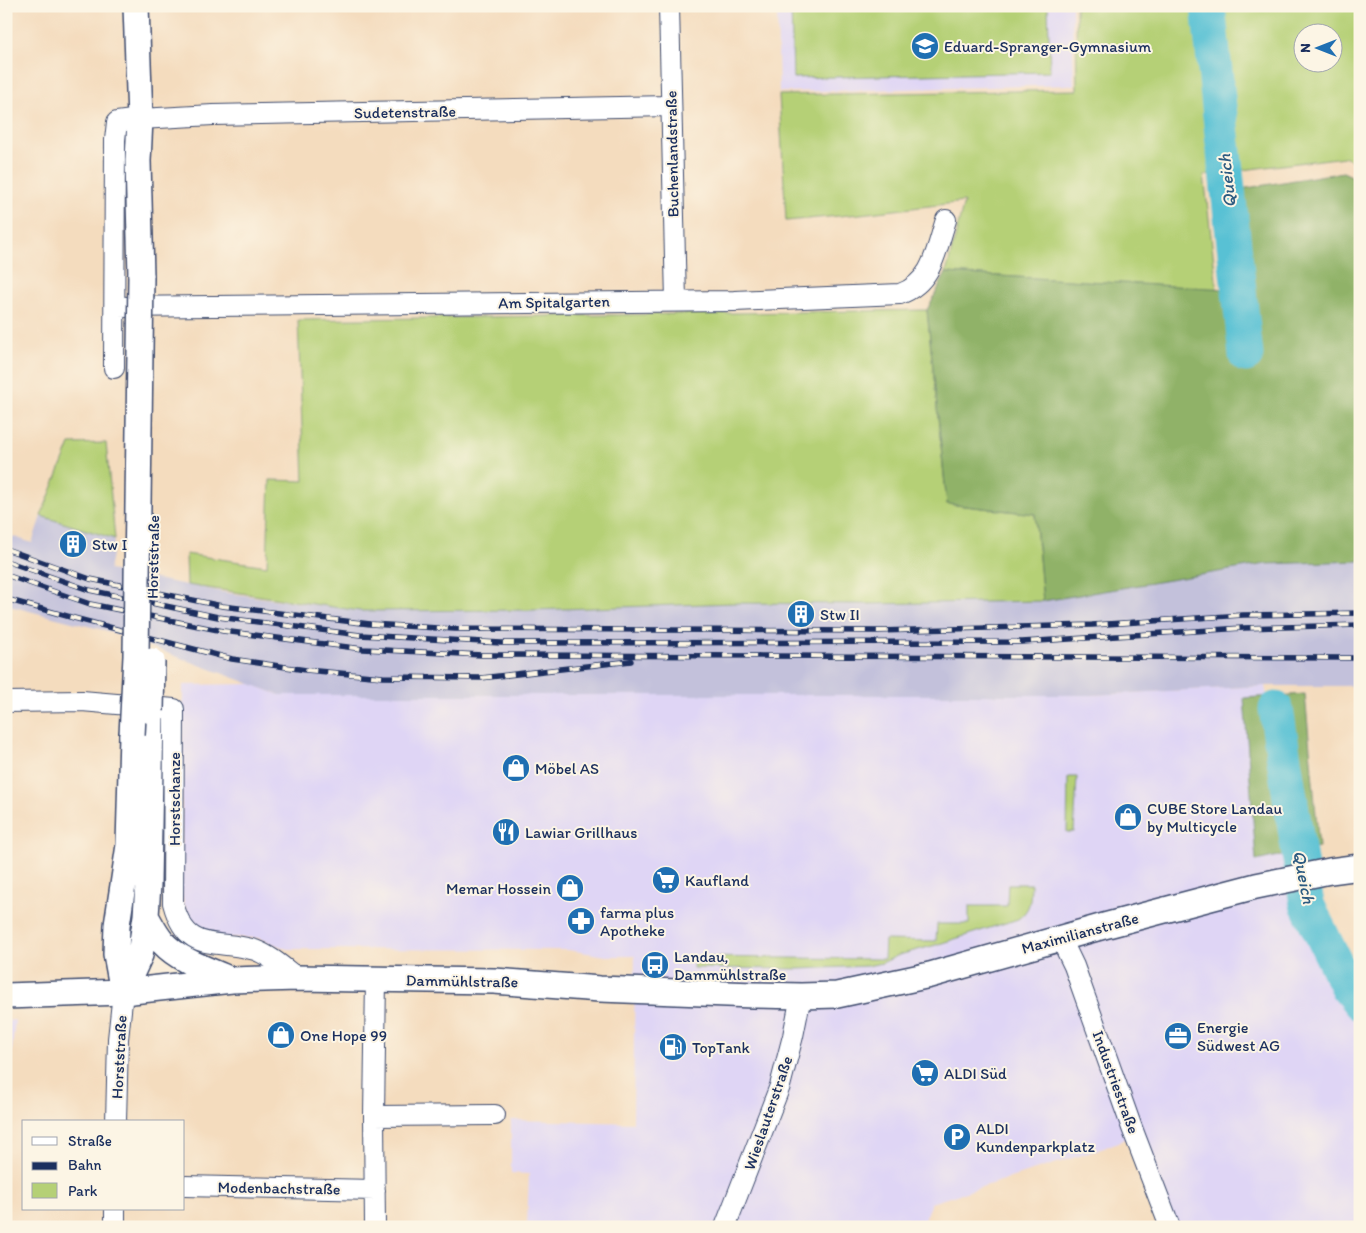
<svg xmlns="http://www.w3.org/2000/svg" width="1366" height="1233" viewBox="0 0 1366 1233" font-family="Itim,sans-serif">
<rect width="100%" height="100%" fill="#fcf5e5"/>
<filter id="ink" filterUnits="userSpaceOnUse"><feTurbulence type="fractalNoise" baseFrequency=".02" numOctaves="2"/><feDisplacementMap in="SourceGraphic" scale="10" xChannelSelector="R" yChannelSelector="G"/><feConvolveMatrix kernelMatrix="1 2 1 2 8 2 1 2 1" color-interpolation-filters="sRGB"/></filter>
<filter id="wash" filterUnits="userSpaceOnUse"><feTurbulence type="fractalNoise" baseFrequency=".0096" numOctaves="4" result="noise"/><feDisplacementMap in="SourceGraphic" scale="20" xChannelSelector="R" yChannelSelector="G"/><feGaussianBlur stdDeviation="1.12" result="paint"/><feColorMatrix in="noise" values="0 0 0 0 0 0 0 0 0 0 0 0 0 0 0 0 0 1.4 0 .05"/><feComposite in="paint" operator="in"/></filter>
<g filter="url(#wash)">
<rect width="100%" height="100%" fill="#f4dcbe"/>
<path fill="#dfd5f5" d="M777 6H1072L1074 85 779 92Z
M251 684 280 695H1090L1265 686 1305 904 1344 989 1360 1009V1227H1174L1138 1133 1104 1148 931 1203 921 1227H527L529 1174 511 1173V1120L633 1123 635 956H606L569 950 287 949 258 938 219 937 205 932 191 917 184 904 181 889 183 685Z
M15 1020 7 1098H6V1021Z"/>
<path fill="#c3c1db" d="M41 516 115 539 109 570 228 593 360 611 533 610 733 603 867 604 1043 601 1266 564 1360 561V686H1265L1090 695H280L111 632 6 605V534L32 543Z"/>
<path fill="#b5d076" stroke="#68806a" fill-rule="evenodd" d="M791 6H1048L1050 72 793 78Z
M1076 6H1360V164L1344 157 1204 175 1217 289 946 273 964 202 860 214 786 221 779 95 1077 90ZM1334 32V62H1304V32Z
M927 310 947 504 1035 514 1043 601 867 604 733 603 533 610 360 611 187 585 186 554 267 566 270 480 304 481 298 320Z
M106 443 115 539 41 516 70 444Z
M1068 777H1077L1074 832H1067Z
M1008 884H1031C1030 900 1032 908 1018 919L936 945 899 955 882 963 867 966 800 969 693 968 694 957 884 959 885 940 936 941 937 924H969V906H1007Z"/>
<path fill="#90b267" stroke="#567062" d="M1343 172 1360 180V561L1266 564 1043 601 1035 514 947 504 927 310 946 273 1245 290 1235 190Z
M1305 694 1319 847 1256 861 1244 698Z"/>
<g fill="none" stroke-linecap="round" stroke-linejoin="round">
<path stroke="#58c1d4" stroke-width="35" d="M1208 6 1246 355
M1276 709 1307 904 1347 987 1360 1003"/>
</g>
</g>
<g filter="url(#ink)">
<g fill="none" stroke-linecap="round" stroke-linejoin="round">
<defs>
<path id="minor" d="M669 6 676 301
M116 307 734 301 900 294C933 282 936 250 946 220
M114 368 115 140 117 122 140 119 213 115 671 106
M6 702 82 701 174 709 173 903C187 956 217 938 255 950 271 956 284 968 297 978
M1061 939 1074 966 1132 1128 1170 1227
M374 1116 495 1115
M116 1122 118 1039 123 992
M184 1186 375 1190
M115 1227V1209
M375 1227 374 1116 376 979
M725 1227 780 1086 793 1036 801 996"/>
<path id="tertiary" d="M136 6 140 119 138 161 141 276
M146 916C151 925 156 935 163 943 180 961 207 969 229 979
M123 992 140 955 146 916 148 884 151 711
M123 992 116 954 117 925 129 845 132 735
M6 996 123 992 232 980 297 978 494 981 600 989 753 995 801 996 837 995 930 975 1104 926 1256 886 1330 871 1360 867"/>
</defs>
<use href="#minor" stroke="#3c496c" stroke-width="22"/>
<use href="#tertiary" stroke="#3c496c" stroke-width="28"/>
<use href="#minor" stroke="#fff" stroke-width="20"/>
<use href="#tertiary" stroke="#fff" stroke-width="25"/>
<defs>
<path id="rail" d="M6 549 90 579 222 606 370 624 455 629 878 631 1092 625 1243 615 1360 613
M6 561 89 590 218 617 360 635 501 643 1022 642 1243 628 1360 625
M6 575 90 604 223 631 363 649 482 655 1360 658
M6 599 74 618 232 659 306 670 383 677 481 678 631 661"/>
</defs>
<use href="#rail" stroke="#1b2f5e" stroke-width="5.5"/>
<use href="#rail" stroke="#fcf5e5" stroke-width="4" stroke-dasharray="11" stroke-linecap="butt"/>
<defs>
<path id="tertiary-bridge" d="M151 711 152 661
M132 735 136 656 141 276"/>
</defs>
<use href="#tertiary-bridge" stroke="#3c496c" stroke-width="28" stroke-linecap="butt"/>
<use href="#tertiary-bridge" stroke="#fff" stroke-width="25"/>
</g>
</g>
<defs>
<symbol id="school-disc" viewBox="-11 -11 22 22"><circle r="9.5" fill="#1f6fb2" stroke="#fcf5e5"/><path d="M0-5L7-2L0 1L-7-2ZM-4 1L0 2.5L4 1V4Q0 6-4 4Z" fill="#fff"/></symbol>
<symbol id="building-disc" viewBox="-11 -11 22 22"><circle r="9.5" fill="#1f6fb2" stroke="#fcf5e5"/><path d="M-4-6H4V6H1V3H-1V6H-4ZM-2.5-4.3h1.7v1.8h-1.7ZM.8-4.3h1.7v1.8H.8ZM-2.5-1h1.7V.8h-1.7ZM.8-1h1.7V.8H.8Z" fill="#fff"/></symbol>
<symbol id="shop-disc" viewBox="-11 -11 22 22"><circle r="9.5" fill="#1f6fb2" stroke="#fcf5e5"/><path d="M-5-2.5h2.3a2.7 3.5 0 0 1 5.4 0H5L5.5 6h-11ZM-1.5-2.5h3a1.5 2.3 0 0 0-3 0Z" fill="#fff"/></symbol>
<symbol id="restaurant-disc" viewBox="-11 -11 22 22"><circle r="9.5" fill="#1f6fb2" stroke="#fcf5e5"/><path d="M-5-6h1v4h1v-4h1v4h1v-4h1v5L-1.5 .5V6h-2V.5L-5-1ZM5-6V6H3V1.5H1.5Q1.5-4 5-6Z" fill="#fff"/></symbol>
<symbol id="supermarket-disc" viewBox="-11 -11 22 22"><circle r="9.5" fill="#1f6fb2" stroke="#fcf5e5"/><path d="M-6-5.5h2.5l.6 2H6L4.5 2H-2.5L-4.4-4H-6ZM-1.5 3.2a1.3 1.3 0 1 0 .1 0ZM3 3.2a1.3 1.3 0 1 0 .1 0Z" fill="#fff"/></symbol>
<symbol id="pharmacy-disc" viewBox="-11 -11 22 22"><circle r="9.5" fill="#1f6fb2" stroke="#fcf5e5"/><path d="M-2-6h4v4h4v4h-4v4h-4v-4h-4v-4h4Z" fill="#fff"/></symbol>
<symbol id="bus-disc" viewBox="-11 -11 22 22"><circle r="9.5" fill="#1f6fb2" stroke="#fcf5e5"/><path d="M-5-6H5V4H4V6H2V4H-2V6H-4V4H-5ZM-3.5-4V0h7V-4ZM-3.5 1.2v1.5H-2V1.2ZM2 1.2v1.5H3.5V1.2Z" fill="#fff"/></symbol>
<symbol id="office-disc" viewBox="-11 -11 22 22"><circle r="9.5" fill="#1f6fb2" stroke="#fcf5e5"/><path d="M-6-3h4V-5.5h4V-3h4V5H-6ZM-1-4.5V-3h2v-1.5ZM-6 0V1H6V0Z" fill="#fff"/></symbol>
<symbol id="fuel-disc" viewBox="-11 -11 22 22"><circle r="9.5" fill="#1f6fb2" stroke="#fcf5e5"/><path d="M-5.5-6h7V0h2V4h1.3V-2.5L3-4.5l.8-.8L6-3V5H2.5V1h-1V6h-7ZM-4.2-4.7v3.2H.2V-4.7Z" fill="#fff"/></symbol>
<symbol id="parking-disc" viewBox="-11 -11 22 22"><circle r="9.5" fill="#1f6fb2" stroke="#fcf5e5"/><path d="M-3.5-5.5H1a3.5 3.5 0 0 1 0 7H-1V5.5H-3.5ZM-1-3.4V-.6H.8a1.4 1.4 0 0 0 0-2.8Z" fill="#fff"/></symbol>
</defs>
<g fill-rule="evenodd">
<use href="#school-disc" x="909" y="30" width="32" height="32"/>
<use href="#building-disc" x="57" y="528" width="32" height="32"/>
<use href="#building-disc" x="785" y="598" width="32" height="32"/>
<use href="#shop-disc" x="500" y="752" width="32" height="32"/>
<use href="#shop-disc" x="1112" y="801" width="32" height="32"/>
<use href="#restaurant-disc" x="490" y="816" width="32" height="32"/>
<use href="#supermarket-disc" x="650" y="864" width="32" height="32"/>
<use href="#shop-disc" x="554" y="872" width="32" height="32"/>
<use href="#pharmacy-disc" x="565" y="905" width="32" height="32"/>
<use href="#bus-disc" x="639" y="949" width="32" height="32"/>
<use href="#shop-disc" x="265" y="1019" width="32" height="32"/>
<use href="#office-disc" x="1162" y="1020" width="32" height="32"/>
<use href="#fuel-disc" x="657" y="1031" width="32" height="32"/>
<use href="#supermarket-disc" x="909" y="1057" width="32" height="32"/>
<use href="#parking-disc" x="941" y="1121" width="32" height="32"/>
</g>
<g text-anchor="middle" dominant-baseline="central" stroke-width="4" stroke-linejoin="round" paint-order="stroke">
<g font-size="16" fill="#1b2f5e" stroke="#fcf5e5" text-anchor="start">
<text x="944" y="46">Eduard-Spranger-Gymnasium</text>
<text x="92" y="544">Stw I</text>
<text x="820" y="614">Stw II</text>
<text x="535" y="768">Möbel AS</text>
<text x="1147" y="808">CUBE Store Landau<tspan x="1147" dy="18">by Multicycle</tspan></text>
<text x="525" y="832">Lawiar Grillhaus</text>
<text x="685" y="880">Kaufland</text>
<text x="551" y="888" text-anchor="end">Memar Hossein</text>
<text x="600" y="912">farma plus<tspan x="600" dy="18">Apotheke</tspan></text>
<text x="674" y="956">Landau,<tspan x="674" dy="18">Dammühlstraße</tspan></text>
<text x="1197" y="1027">Energie<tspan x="1197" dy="18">Südwest AG</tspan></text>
<text x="300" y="1035">One Hope 99</text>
<text x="692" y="1047">TopTank</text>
<text x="944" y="1073">ALDI Süd</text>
<text x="976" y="1128">ALDI<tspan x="976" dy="18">Kundenparkplatz</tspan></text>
</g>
<g font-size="16" fill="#1b2f5e" stroke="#fcf5e5">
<text transform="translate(405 112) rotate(-1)">Sudetenstraße</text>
<text transform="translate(672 154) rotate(-91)">Buchenlandstraße</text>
<text transform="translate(554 302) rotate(-1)">Am Spitalgarten</text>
<text transform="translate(153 557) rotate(-89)">Horststraße</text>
<text transform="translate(174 799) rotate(-90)">Horstschanze</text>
<text transform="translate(1080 933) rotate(-15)">Maximilianstraße</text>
<text transform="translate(462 981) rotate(1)">Dammühlstraße</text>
<text transform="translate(119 1057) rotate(-87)">Horststraße</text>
<text transform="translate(1116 1082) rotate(70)">Industriestraße</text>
<text transform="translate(768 1113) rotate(-71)">Wieslauterstraße</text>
<text transform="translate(279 1188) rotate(1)">Modenbachstraße</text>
</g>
<g font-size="18" font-style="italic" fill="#2d5b81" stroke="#fcf5e5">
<text transform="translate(1227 181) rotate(-96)">Queich</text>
<text transform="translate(1304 877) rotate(79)">Queich</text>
</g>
</g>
<rect width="1366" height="1233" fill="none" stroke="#fcf5e5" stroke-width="25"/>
<rect x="22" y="1120" width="162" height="90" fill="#fcf5e5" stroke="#a2a6af"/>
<rect x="32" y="1137" width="25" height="8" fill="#ffffff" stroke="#a2a6af"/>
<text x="68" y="1146" font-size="15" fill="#1b2f5e">Straße</text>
<rect x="32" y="1162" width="25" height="8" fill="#1b2f5e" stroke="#a2a6af"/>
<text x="68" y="1170" font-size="15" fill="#1b2f5e">Bahn</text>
<rect x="32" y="1183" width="25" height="15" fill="#b5d076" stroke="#a2a6af"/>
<text x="68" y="1196" font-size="15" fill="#1b2f5e">Park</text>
<g transform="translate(1318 48) rotate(270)"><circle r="24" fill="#fcf5e5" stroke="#a2a6af"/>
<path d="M0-4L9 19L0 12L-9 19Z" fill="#1f6fb2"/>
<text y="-8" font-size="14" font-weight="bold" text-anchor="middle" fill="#1b2f5e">N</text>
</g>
</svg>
